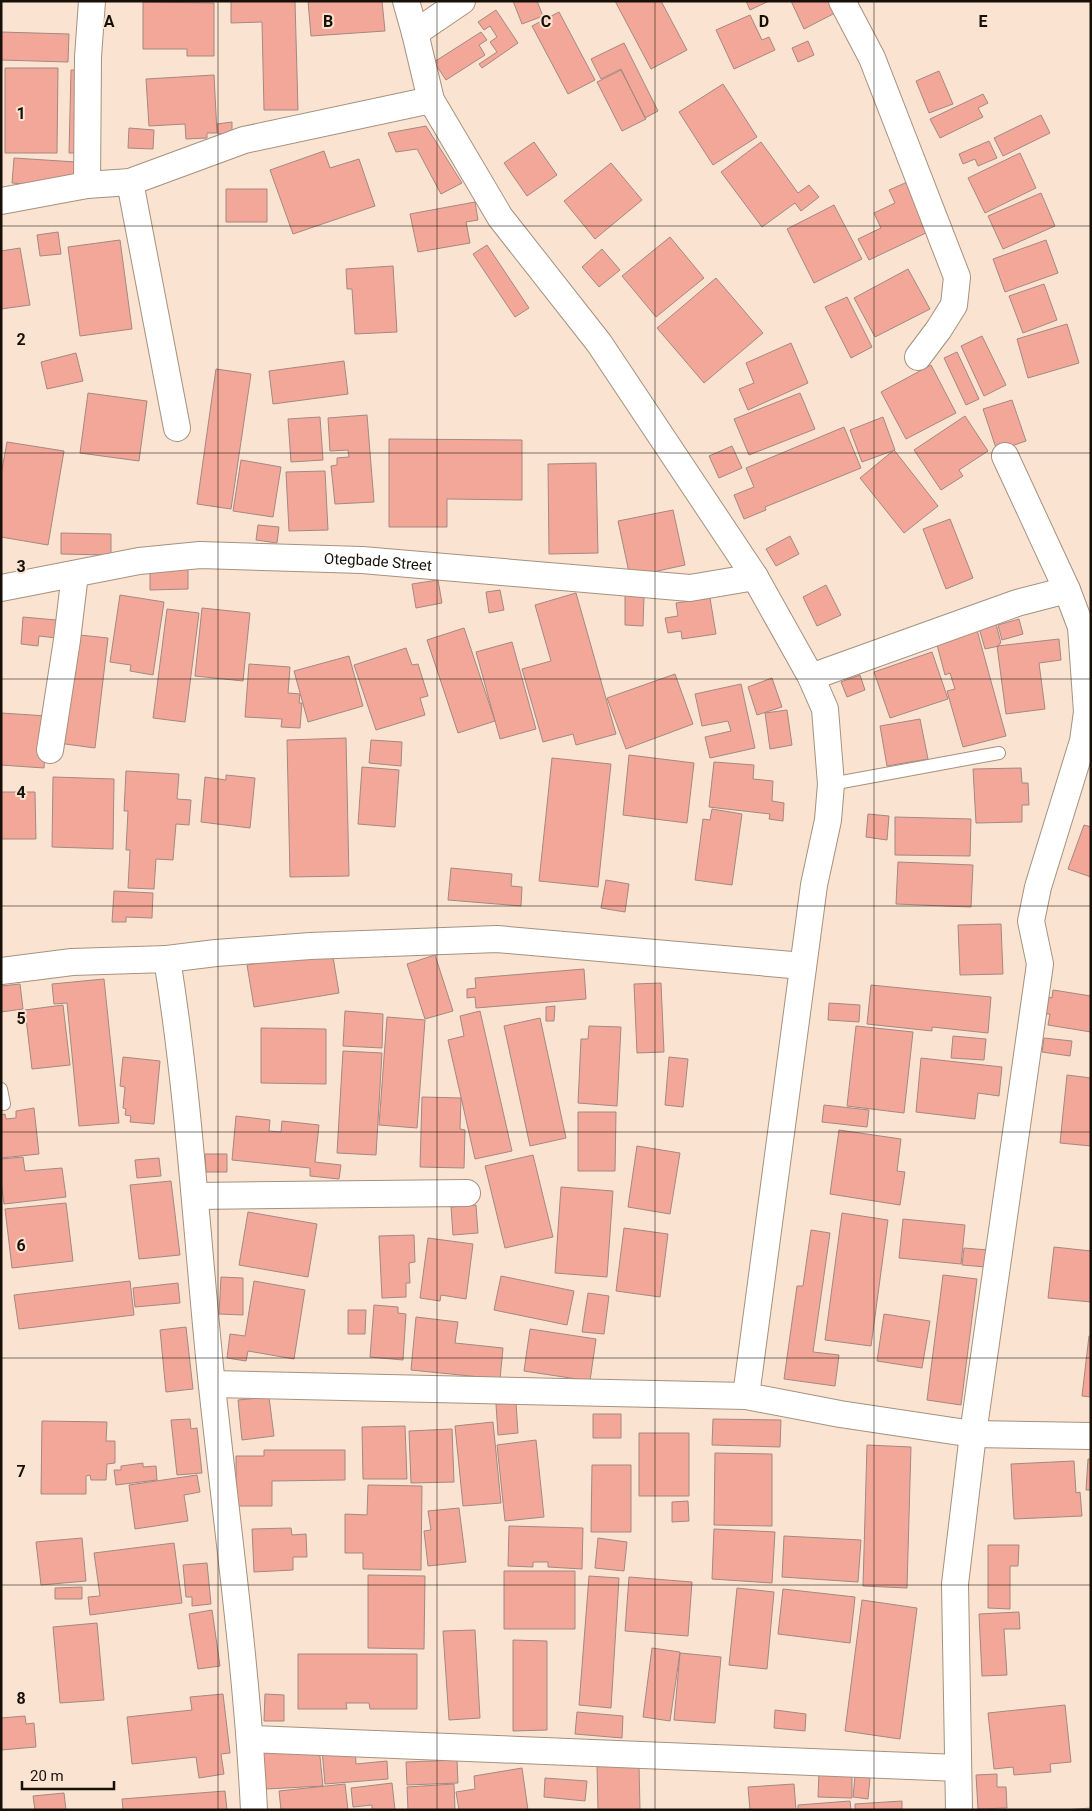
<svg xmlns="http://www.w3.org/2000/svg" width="1092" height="1811" viewBox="0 0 1092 1811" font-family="Roboto,sans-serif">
<rect width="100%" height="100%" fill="#fae4d1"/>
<path fill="#f3a798" stroke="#a48882" d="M231 1H295L298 110H264L262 22 231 23Z
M308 1H382L385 31 311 36Z
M513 1H537L543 16 522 24Z
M615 1H661L687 50 651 69Z
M746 1H769L750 10Z
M791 1H832L837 12 804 29Z
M143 2 214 3V56H187V49H143Z
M496 10 518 43 482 68 479 64 497 52 490 42 497 37 490 26 484 30 478 22Z
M559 12 595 80 568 94 532 26Z
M750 15 762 40 769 37 775 50 734 69 716 30Z
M1 32 69 34 68 62 1 60Z
M481 32 487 40 479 45 485 55 446 80 434 62Z
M808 41 814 55 798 62 792 48Z
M624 43 658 111 645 118 621 69 601 79 591 59Z
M5 68H58L57 153H5Z
M71 70H84L82 153H69Z
M621 70 646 119 622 131 597 82Z
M939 71 953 104 929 113 916 81Z
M214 75 217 133H207V138L186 139 185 124 149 126 146 79Z
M723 84 757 137 713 165 679 112Z
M983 94 988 103 978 108 983 117 940 138 930 119Z
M1041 115 1050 133 1003 156 994 138Z
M232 122V134H218L217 124Z
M426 126 462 183 441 194 417 149 396 152 388 133Z
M129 128 154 130 153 149 128 148Z
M989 141 997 158 978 166 975 159 963 164 959 154Z
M534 142 557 175 527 196 504 163Z
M761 142 798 193 809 185 819 197 801 211 795 203 762 227 721 172Z
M324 151 330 168 359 159 375 206 293 234 270 170Z
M1020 153 1036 188 985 213 968 178Z
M14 158 76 162 74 188 12 183Z
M611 163 642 200 595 239 564 201Z
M912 180 930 231 869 260 858 239 881 228 874 213 895 203 889 190Z
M226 189H267V222H226Z
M1041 193 1055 226 1003 249 988 216Z
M475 202 478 220 466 222 470 243 418 252 410 214Z
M834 205 862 259 814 283 787 229Z
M58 232 61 254 40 256 37 235Z
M670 237 704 278 656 317 622 276Z
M120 240 132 329 80 336 68 247Z
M1046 240 1058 273 1005 292 993 259Z
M487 245 529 308 515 317 473 254Z
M20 248 30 305 1 309V251Z
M602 249 620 270 599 287 582 267Z
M393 266 397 332 355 334 352 289H347L346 269Z
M908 269 930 309 875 337 854 298Z
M716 278 763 333 704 383 657 328Z
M1044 284 1057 320 1023 333 1009 296Z
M847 297 872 347 851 358 825 307Z
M1067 324 1079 363 1028 378 1017 339Z
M982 336 1006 385 984 396 961 346Z
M791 343 808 383 748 410 739 389 754 383 746 363Z
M957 352 979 399 966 405 944 358Z
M76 353 83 381 47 389 41 362Z
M344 361 348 394 273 404 269 371Z
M931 365 956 413 906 439 881 392Z
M216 369 251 374 231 509 197 504Z
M88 393 147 401 139 461 80 453Z
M800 393 815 429 749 455 734 419Z
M1012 400 1026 441 997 451 983 409Z
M367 415 374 502 335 504 331 466 337 465V458L349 457 348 450 330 451 328 418Z
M965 416 988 451 959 470 963 476 941 490 914 450Z
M320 417 323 460 291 462 288 419Z
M883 417 895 450 862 462 850 430Z
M844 427 861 468 765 507 766 510 744 519 734 495 754 487 746 468Z
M389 439 522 440V500L447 499V527H389Z
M7 442 64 451 48 545 1 537V475Z
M732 446 742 468 719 478 709 456Z
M894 450 938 506 904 533 860 478Z
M241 460 281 467 273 517 233 511Z
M596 463 598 553 549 554 548 464Z
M325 471 328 530 289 531 286 472Z
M673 510 685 565 630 577 618 521Z
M950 519 973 578 946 589 923 529Z
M258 525 279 527 277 543 256 540Z
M61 533 111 534V555L61 554Z
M790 536 799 554 776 566 766 549Z
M188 569V589L150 590V570Z
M438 580 442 603 416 608 412 584Z
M826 585 841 615 817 626 803 597Z
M500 590 504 610 489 613 486 592Z
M576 593 616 734 576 745 573 734 543 742 522 669 551 661 535 605Z
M120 595 164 602 153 675 130 671 131 665 110 662Z
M625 595 644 596 643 626 625 625Z
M710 598 716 634 682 639 681 631 668 633 665 618 678 616 676 603Z
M202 608 250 613 243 681 195 676Z
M167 609 199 613 185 722 153 718Z
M23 617 67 621 65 639 39 636 38 646 21 644Z
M1019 619 1023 634 1002 640 998 625Z
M996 624 1001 643 999 644V646L985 649 979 628Z
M464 628 495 721 458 733 427 640Z
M977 630 1006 736 963 747 947 691 955 689 950 673 945 675 936 641Z
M70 634 108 638 95 748 58 743Z
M1059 639 1061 660 1039 663 1045 709 1006 714 997 646Z
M512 642 536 729 500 739 476 652Z
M406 648 412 665 418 664 428 696 420 698 425 715 376 730 354 665Z
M932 652 948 699 890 718 874 672Z
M349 656 363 706 308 722 294 671Z
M249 664 290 667 288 693 300 694 299 703H302L300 728 281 727 282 719 245 717Z
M675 674 693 724 626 749 607 698Z
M860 675 865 690 847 697 841 682Z
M772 678 782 707 757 715 748 687Z
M741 684 755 748 710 758 705 737 731 731 728 721 702 726 695 694Z
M787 710 792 745 770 749 765 713Z
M1 713 47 716 44 768 1 765Z
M920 719 928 759 887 766 880 726Z
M346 738 349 876 290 877 287 740Z
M371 740 402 742 401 766 369 763Z
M629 755 694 763 687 823 623 815Z
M552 758 611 764 598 887 539 881Z
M714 762 754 765 753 779 773 781 772 801 784 803 783 821 769 819 770 814 709 807Z
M362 767 399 770 395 827 358 824Z
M1021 768 1022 783H1028L1029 805H1022V822L976 823 973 769Z
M126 771 179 774 177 799 191 800 189 825 176 824 173 860 156 859 154 889 128 888 130 850H126L128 811H124Z
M226 775 255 778 250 828 201 822 205 777 226 780Z
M53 777 114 779 113 849 52 847Z
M1 792H35L36 839H1Z
M712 809 742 814 732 885 695 880 703 819 710 820Z
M868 814 889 816 887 840 866 837Z
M895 817 971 819 970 856 895 855Z
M1084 825 1091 827V877L1068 869Z
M898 862 973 865 971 907 896 904Z
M451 868 512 874 511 886 522 887 521 906 448 900Z
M606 880 629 884 625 912 601 908Z
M114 891 153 893 152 918 126 917V922H112Z
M1001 924 1003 974 960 975 958 925Z
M332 951 339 993 254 1007 247 965Z
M435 955 453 1011 425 1019 407 964Z
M584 969 586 999 476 1008 475 997 467 998V989L476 988 475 978Z
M104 979 119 1123 79 1126 67 1003 54 1004 52 984Z
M661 983 664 1052 637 1053 634 984Z
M20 984 23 1009 1 1012V986Z
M871 985 991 997 988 1033 932 1027V1031L867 1024Z
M1053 990 1091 996V1032L1048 1025 1050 1014H1046L1049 997 1052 998Z
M829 1003 860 1005 859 1022 828 1020Z
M63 1005 70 1065 32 1069 25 1010Z
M555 1006 554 1021H546V1007Z
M345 1011 383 1014 382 1048 343 1046Z
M480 1011 512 1151 475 1159 448 1040 464 1036 460 1016Z
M387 1017 425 1020 417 1128 379 1125Z
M540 1018 566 1138 530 1146 504 1026Z
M589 1026 621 1027 617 1106 578 1103 581 1039H588Z
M856 1026 913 1032 904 1113 847 1106Z
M261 1028 326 1029V1084L261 1083Z
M953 1036 986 1039 984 1060 951 1058Z
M1044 1038 1072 1041 1070 1056 1042 1052Z
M343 1051 382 1053 376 1155 337 1153Z
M123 1057 160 1061 154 1124 130 1122 131 1116 125 1115 126 1109 123 1108 125 1087 120 1086Z
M669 1057 688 1059 683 1107 665 1105Z
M921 1058 1002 1067 999 1096 978 1093 975 1119 916 1112Z
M1067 1075 1091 1078V1146L1060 1143Z
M422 1097 461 1098 460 1129 465 1130 464 1168 420 1167Z
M824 1105 869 1110 867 1127 822 1122Z
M34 1108 39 1154 1 1158V1115L5 1114 6 1119 16 1118V1111Z
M578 1112H616L615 1171H578Z
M236 1116 270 1120 269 1131 281 1132 282 1121 319 1125 315 1162 341 1165 339 1179 310 1176V1168L232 1160Z
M839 1130 901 1139 897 1171 905 1172 900 1205 830 1194Z
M637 1146 680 1153 670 1214 628 1207Z
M205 1154H227V1172H206Z
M533 1155 553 1237 505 1248 485 1166Z
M23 1157 25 1171 62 1168 66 1197 4 1204 1 1182V1159Z
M159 1158 161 1176 137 1178 135 1160Z
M171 1181 180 1255 139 1259 130 1185Z
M561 1187 613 1191 607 1277 555 1273Z
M66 1203 73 1261 12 1268 5 1209Z
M476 1205 478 1233 453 1235 451 1207Z
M248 1212 317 1224 308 1277 239 1265Z
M842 1213 888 1220 871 1346 825 1340Z
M903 1219 965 1225 961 1264 899 1258Z
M624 1228 668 1234 660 1297 616 1291Z
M811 1230 830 1233 813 1352 839 1355 835 1386 784 1379 797 1286H803Z
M414 1235 415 1262 409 1263 410 1283H406V1297L382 1298 379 1236Z
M428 1238 473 1244 466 1299 441 1295 440 1301 420 1298Z
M1054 1247 1091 1251V1302L1048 1298Z
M964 1248 988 1250 986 1267 962 1265Z
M943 1275 977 1279 961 1405 927 1400Z
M501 1276 574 1291 567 1325 494 1310Z
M221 1277 243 1278V1315L219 1314Z
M130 1281 134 1315 19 1329 14 1295Z
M254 1281 305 1290 294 1359 248 1351 246 1361 227 1358 230 1334 245 1336Z
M178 1283 180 1303 135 1307 133 1288Z
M588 1293 609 1296 604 1334 582 1332Z
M374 1305 398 1307V1313L406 1314 403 1360 370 1357Z
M348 1310H366L365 1334H348Z
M884 1314 930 1321 922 1368 877 1361Z
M416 1317 458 1322 455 1343 503 1348 500 1379 411 1370Z
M186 1327 193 1389 166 1392 160 1330Z
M530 1329 596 1339 590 1381 524 1371Z
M1089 1336H1091V1397L1082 1396Z
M269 1397 274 1436 242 1440 238 1400Z
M516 1403 518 1433 498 1435 496 1404Z
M593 1414H621V1438H593Z
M190 1419 191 1429 197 1428 202 1473 177 1475 171 1420Z
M713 1419 781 1420 780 1447 712 1445Z
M42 1421 107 1422 106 1441H115V1463L107 1464 106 1480H91L90 1475 86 1476V1494H41Z
M493 1422 501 1503 463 1506 455 1426Z
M405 1426 407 1479H363L362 1427Z
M452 1429 454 1482 411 1483 409 1431Z
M639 1433H689V1496H639Z
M536 1440 544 1517 505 1521 497 1445Z
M867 1445 911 1447 907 1588 863 1586Z
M264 1450H345V1480L272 1481V1506H236V1456H264Z
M715 1453 772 1454V1526L714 1525Z
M1088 1459H1091V1490H1086Z
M1074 1461 1076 1493 1080 1492 1082 1516 1014 1519 1011 1464Z
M143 1463V1467L156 1466 157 1480 116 1485 114 1470H121V1466Z
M592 1465H631V1532H591Z
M197 1475 200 1492 184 1495 188 1521 135 1529 129 1485Z
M368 1485 422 1486 421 1570 363 1569V1553H345V1514L367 1515Z
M688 1501 689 1521 672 1522V1502Z
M459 1508 466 1562 428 1566 424 1531 431 1530 428 1511Z
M509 1526 583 1528 582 1569 548 1567V1562H533V1567L508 1566Z
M291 1528 292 1535 306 1534 307 1557H293V1570L254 1572 252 1529Z
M714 1529 775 1532 772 1583 712 1579Z
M784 1536 861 1540 858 1582 782 1577Z
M82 1538 86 1581 41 1585 36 1542Z
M598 1538 627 1542 624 1571 595 1568Z
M174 1543 182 1603 90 1615 88 1597 100 1596 94 1553Z
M988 1545H1019L1018 1566H1010V1609L988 1608Z
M207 1563 211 1604 192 1606V1597H186L183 1565Z
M504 1571H575V1629H504Z
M368 1575 425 1576 424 1649 368 1648Z
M589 1576 619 1578 611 1708 579 1705Z
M629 1577 692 1582 688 1636 625 1631Z
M82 1587V1599H55V1588Z
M737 1588 774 1592 767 1669 729 1665Z
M783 1589 855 1597 850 1643 778 1634Z
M862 1600 917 1608 900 1739 845 1731Z
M212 1610 220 1666 198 1669 189 1614Z
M1019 1612 1020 1629H1004L1007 1675 982 1676 979 1614Z
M97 1623 104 1700 60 1703 53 1627Z
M475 1630 480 1718 449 1720 443 1631Z
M513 1640 547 1641V1730L513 1731Z
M652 1648 680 1652 670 1721 643 1717Z
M680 1653 721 1657 715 1723 674 1720Z
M298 1654H417V1709H370L369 1703H346L347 1709H298Z
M223 1694 230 1753 221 1754 224 1774 199 1778 196 1757 132 1764 127 1717 192 1710 190 1697Z
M265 1694 284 1695V1721H264Z
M1065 1705 1071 1762 1050 1764 1051 1772 1014 1775 1013 1767 994 1769 988 1713Z
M775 1710 806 1714 805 1731 774 1728Z
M577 1712 623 1716 622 1738 575 1734Z
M25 1716 26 1724 34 1723 36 1747 1 1750V1718Z
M319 1747 323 1786 266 1789 263 1751Z
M355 1747 356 1764 387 1761 388 1779 325 1784 322 1750Z
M457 1760 458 1783 407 1785 406 1762Z
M597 1765H639L640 1810H598Z
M522 1768 528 1810H459L456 1792 475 1789 474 1776Z
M819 1772 852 1773V1798L818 1797Z
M997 1774V1787H1006L1007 1808 978 1809 976 1775Z
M855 1776 870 1778 868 1799 853 1797Z
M545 1778 587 1781 585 1801 544 1797Z
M392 1783 395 1810H372V1805L353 1807 351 1788Z
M345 1784 348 1810H281L279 1791Z
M454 1784 455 1810H408L407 1787Z
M794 1784 796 1810H750L748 1787Z
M225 1791 227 1810H123L122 1799Z
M64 1793 66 1810H35L33 1796Z
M850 1801 851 1810H798V1805Z
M902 1801V1810H855V1804Z
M1091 1808V1810H1063Z"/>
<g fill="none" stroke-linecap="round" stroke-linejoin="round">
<defs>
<path id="service" d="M831 784 999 753
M1 1089 4 1104"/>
<g id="minor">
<path d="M406 1 415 33 431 100 500 217 599 343 755 577 811 677 825 709 831 784 828 820 814 885 746 1396"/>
<path d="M842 1 872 58 957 277 954 305 939 329 918 357"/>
<path d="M415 33 462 1"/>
<path d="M130 182 177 428"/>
<path d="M87 185 88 57 92 1"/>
<path d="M1 201 87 185 130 182 244 140 431 100"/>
<path d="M1005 456 1067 590"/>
<path id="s1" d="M1 588 139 561 200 555 362 560 690 588 755 577"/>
<path d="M811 677 1017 603 1067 590 1081 627 1087 712 1083 741 1038 887 1031 921 1040 964 973 1434 955 1584 959 1810"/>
<path d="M50 750 67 640 75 574"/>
<path d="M167 959 216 953 310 946 497 939 803 966"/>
<path d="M1 971 72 962 167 959C190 1101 197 1244 212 1386 227 1527 247 1668 254 1810"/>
<path d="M195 1196 467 1193"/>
<path d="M212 1384 746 1396 840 1414 973 1434 1091 1436"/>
<path d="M251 1739 958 1768"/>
</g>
</defs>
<use href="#service" stroke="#a5917f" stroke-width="14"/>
<use href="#minor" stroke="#a5917f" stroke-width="28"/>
<use href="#service" stroke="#fff" stroke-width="12"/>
<use href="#minor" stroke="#fff" stroke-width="26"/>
</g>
<path fill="none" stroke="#171009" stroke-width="1" stroke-opacity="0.55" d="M218 1V1810M437 1V1810M655 1V1810M874 1V1810M1 226H1091M1 453H1091M1 679H1091M1 906H1091M1 1132H1091M1 1358H1091M1 1585H1091"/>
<g text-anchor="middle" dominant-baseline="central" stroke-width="4" stroke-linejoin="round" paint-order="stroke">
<g font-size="15" fill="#171009" stroke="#fae4d1">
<text stroke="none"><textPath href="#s1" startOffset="380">Otegbade Street</textPath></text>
</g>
</g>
<g font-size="16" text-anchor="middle" font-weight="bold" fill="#171009" stroke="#fae4d1" stroke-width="4" stroke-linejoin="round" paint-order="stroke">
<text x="109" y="27">A</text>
<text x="328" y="27">B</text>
<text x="546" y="27">C</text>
<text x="764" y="27">D</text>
<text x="983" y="27">E</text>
<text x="21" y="119">1</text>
<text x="21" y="345">2</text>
<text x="21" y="572">3</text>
<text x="21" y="798">4</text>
<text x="21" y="1024">5</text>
<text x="21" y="1251">6</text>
<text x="21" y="1477">7</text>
<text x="21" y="1704">8</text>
</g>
<rect width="1092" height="1811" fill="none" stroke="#171009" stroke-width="5"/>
<path d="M22 1781v8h92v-8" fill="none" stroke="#171009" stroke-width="2.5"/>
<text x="30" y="1781" font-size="15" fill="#171009" stroke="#fae4d1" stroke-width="4" paint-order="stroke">20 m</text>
</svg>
